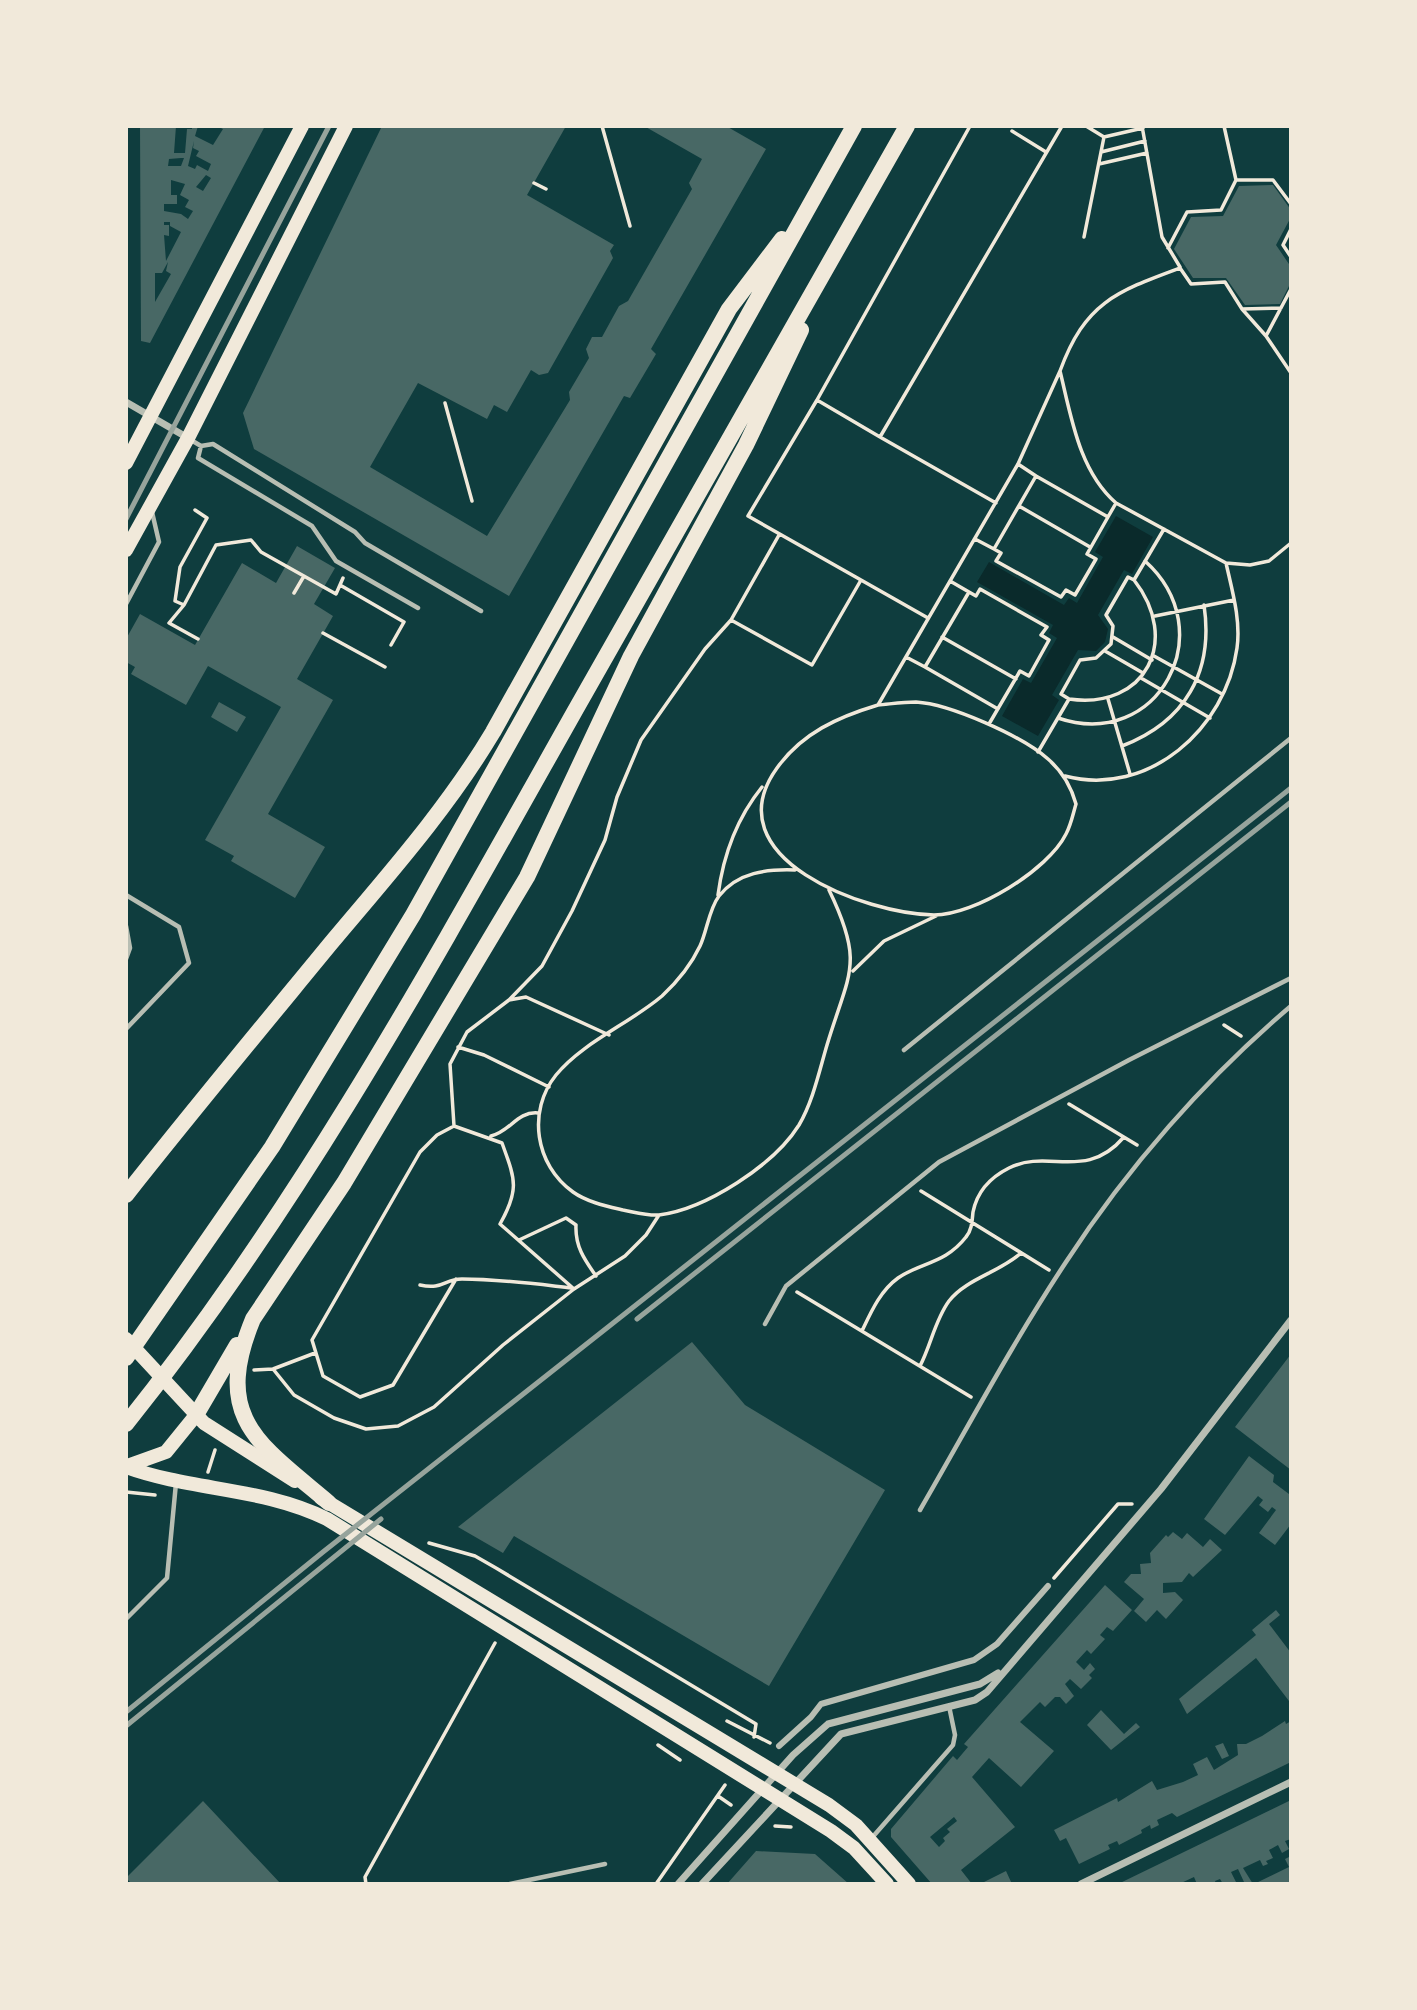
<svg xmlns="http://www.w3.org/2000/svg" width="1417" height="2010" viewBox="0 0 1417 2010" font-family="'Times New Roman',serif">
<rect width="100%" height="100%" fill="#0f3d3e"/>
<path fill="#0a2a2b" d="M1116 516 1153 537 1132 574 1124 570 1098 615 1108 629 1105 642 1096 651 1078 650 1052 695 1059 700 1038 736 1002 716 1023 679 1031 683 1057 638 1049 633 1053 625 977 582 989 562 1064 605 1069 598 1077 603 1103 557 1095 552Z"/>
<path fill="#486865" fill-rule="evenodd" d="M140 126H176L174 153H185L187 129H192V126H198L195 136 213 145 223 129 217 126H265L150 343 141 341ZM194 141 193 148 199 151 196 156 211 164 208 171 197 165 195 169 188 166ZM181 158H184L181 166H168L169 159ZM206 175 211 178 203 191 196 187ZM171 180 185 184 180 195 189 200 185 207 193 211 188 219 181 214 164 211V204H177V195H171ZM164 222H170V226L181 232 166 261 164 235 169 236V225H164ZM168 262 166 271 171 274 155 302V273H162Z
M382 126H566L527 195 614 245 610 251 613 258 548 373 539 375 531 370 507 412 494 405 487 419 418 383 370 467 487 536 570 400 569 392 589 358 586 349 592 337H602L619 306 628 301 692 189 689 183 702 159 644 126H726L766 149 651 349 656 354 630 398 624 396 509 596 254 449 243 413Z
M1273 185 1291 210V217L1276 245 1291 267V282L1280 304 1245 305 1226 278H1193L1174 249 1191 217 1223 216 1239 186Z
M297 546 335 568 314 604 333 616 297 679 333 700 268 814 325 847 295 898 231 861 234 856 205 840 281 707 208 666 186 705 131 674 135 667 126 662V639L140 614 195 645 242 563 276 583Z
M219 702 246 717 237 732 211 717Z
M692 1342 745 1405 885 1490 769 1686 514 1536 503 1553 458 1527Z
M1291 1354 1289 1429 1291 1470 1235 1427Z
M1249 1456 1274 1475 1273 1482 1289 1494 1291 1491V1524L1275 1545 1259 1533 1276 1510 1272 1507 1268 1512 1259 1505 1263 1500 1258 1496 1225 1535 1204 1519Z
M1173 1532 1182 1539 1187 1533 1203 1547 1210 1539 1222 1550 1193 1577 1189 1573 1182 1582 1163 1583V1593L1175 1592 1183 1600 1166 1619 1157 1610 1146 1622 1134 1611 1144 1599 1124 1582 1131 1574H1141L1140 1564 1151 1563 1150 1553 1166 1535 1168 1537Z
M1105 1585 1132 1610 1113 1631 1107 1627 1100 1635 1105 1639 1091 1654 1087 1650 1076 1662 1084 1670 1090 1663 1095 1669 1089 1675 1092 1678 1081 1689 1070 1679 1065 1684 1074 1696 1066 1704 1060 1697H1055L1045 1707 1040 1702 1020 1722 1054 1751 1021 1787 989 1758 972 1777 1015 1827 961 1870 972 1884H932L891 1837V1829L953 1756 957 1760 968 1747 964 1744ZM954 1817 957 1821 947 1829 950 1832 943 1838 945 1841 939 1847 930 1837Z
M1276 1610 1280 1615 1269 1624 1291 1653V1700L1289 1701 1256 1658 1187 1714 1179 1699 1256 1635 1252 1630Z
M1101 1710 1124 1734 1136 1723 1140 1727 1111 1750 1087 1725Z
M1285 1721 1286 1724 1291 1721V1762L1177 1817 1172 1813 1157 1820 1159 1825 1151 1829 1150 1825 1141 1830 1142 1833 1119 1845 1117 1841 1108 1845 1110 1849 1079 1864 1066 1838 1060 1841 1054 1830 1117 1798 1118 1802 1152 1781 1157 1790 1183 1782 1198 1775 1193 1764 1207 1757 1214 1770 1238 1755 1237 1744H1246L1262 1736Z
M1223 1743 1229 1756 1222 1759 1215 1746Z
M1291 1800V1839L1285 1841 1289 1849 1282 1853 1278 1845 1269 1850 1273 1858 1266 1861 1268 1864 1263 1866 1260 1860 1243 1868 1253 1884H1239L1244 1882 1238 1869 1231 1872 1237 1884H1223L1220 1879 1215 1881 1216 1884H1197L1194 1877 1179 1884H1118Z
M203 1801 281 1884H132L126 1878Z
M756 1851 815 1854 849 1884H727Z
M1291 1856V1884H1254L1289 1867 1285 1859Z
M1006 1871 1012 1884H980Z"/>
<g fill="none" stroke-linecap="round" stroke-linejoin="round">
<path stroke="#f1e9da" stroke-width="3.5" d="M602 126 630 226
M1086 126 1104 137 1143 128
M1142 126 1162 237 1180 267
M1012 131 1046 152
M1101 152 1145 141
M1099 164 1147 153
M1236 180H1273L1291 204
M534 183 546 189
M1291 229 1283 245 1291 257
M1084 237 1104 137
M1168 248 1187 212 1221 210 1236 180 1224 126
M1291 289 1266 336 1291 373
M1281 308 1242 309 1225 282 1191 284 1180 268C1115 292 1085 303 1060 371 1071 416 1079 471 1116 503L1226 563 1250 565 1269 561 1291 543
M1242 309 1266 336
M817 400 748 516 861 580
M445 403 472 501
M880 437 817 400 970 126
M1018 464 1036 476
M996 503 880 437 1062 126
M1019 506 1090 547
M195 510 207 518 180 567 175 601 184 605 216 545 251 540 261 552 336 594 343 578
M1108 517 1087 554 1096 559 1075 595 1066 590 1061 597 996 561 1001 553 994 549 1036 476 1108 517 1116 503
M779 535 731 620 812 665 861 580 928 618
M975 539 994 549
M950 581 969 592
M340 585 404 622 391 645
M294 593 304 576
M184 605 169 623 198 639
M1155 616 1234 600
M323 633 385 667
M942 637 1016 679
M1113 637 1152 660
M1105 651 1143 673
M1154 656 1222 694
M906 657 925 667 969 592 976 596 980 589 1047 627 1041 635 1049 640 1029 676 1020 671 989 724
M925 667 998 709
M1141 678 1210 718
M1069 699C1146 710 1181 640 1134 580
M1108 699 1130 774
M878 705C890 704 903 702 916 702 950 704 1022 736 1048 759 1063 772 1071 786 1076 804 1073 814 1071 825 1066 834 1048 870 975 915 934 915 866 914 712 858 777 768 802 733 838 717 878 705L1018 464 1060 371
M1058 718C1158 752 1223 631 1145 561
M1122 746C1185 722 1214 672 1204 605
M1038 752 1069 699 1061 694 1080 660 1096 658 1111 644 1113 626 1106 615 1128 577 1134 580 1164 529
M1065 776C1149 798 1226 728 1237 648 1241 620 1232 590 1226 563
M795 870C767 869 738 872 719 896 709 909 707 931 700 946 691 965 677 982 662 996 629 1024 583 1042 556 1075 527 1111 535 1165 573 1192 587 1202 606 1206 623 1210 634 1212 648 1216 659 1215 706 1209 774 1165 799 1125 813 1101 819 1072 827 1045 849 972 865 964 829 890
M718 895C723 857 737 818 762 787
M853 971 884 941 936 916
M509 1000 542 966 572 911 605 840 617 797 641 740 705 649 731 620
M1224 1025 1241 1036
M458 1047 484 1055 549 1087
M1069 1104 1137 1145
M454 1126 502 1143C515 1179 520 1189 500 1224L574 1289
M491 1136C510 1132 517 1111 538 1113
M921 1191 1049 1270
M519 1240 566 1218 576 1225C575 1246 584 1259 596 1276
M456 1279 393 1385 360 1397 323 1376 312 1340 420 1152 437 1135 454 1126 450 1064 467 1032 509 1000 526 997 609 1035
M420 1285C443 1290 444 1279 462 1279 499 1279 536 1284 572 1288
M797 1292 971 1397
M862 1331C871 1312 880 1291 898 1278 921 1262 945 1264 966 1237 972 1230 972 1221 973 1212 977 1192 991 1177 1009 1168 1049 1148 1085 1182 1124 1137
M920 1366C931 1345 935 1320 949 1301 966 1279 1000 1272 1021 1253
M273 1369 294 1395 334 1418 366 1429 398 1426 434 1407 503 1345 574 1289 625 1256 646 1235 659 1215
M254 1370 273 1369 315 1353
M208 1472 215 1450
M126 1492 155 1495
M429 1543 475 1556 496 1568 756 1724 754 1737
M1054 1578 1118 1504H1132
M727 1721 770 1743
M658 1745 680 1760
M718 1796 731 1805
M775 1826 791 1827
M366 1884 365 1877 495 1643
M656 1884 725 1785"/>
<path stroke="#b8beb3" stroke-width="4.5" d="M191 440 201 446 213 444 355 532 365 543 481 611
M201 446 198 458 312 526 336 561 418 608
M126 604 159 542 152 512
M126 895 179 927 189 963 126 1029
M126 926 130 948 126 959
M904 1050 1291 738
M765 1324 786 1286 939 1162 1129 1060 1291 978
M920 1510C968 1427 1013 1342 1066 1262 1127 1168 1205 1079 1291 1006
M126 1619 167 1578 176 1483
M870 1840 953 1745 955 1735 949 1706
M510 1884 605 1864"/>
<path stroke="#b8beb3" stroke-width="6" d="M779 1746 811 1717 821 1704 974 1660 997 1644 1048 1586"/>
<path stroke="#b8beb3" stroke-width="7" d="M126 402 188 438
M678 1884 793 1755 828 1724 980 1684 998 1673
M702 1884 841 1734 975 1700 987 1692 1161 1489 1291 1320
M1081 1884 1291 1782"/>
<path stroke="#f1e9da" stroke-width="14" d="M126 463 302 126
M126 550 188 438 346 126
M126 1339 204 1423 295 1481
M127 1466 166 1452 196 1415
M126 1467C192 1491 262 1487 327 1519L831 1831 854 1848 887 1884
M321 1498 829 1805 856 1825 909 1884"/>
<path stroke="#f1e9da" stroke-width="16" d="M126 1195C193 1110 262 1027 331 943 388 875 447 809 493 732L729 309 782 239
M126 1358 272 1147 413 915 854 126
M196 1415 237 1345
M126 1424C302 1204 438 954 576 709 685 514 798 321 907 126
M329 1503C258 1443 212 1418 253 1319L344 1183 527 877 631 656 746 445 801 330"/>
<path stroke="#97a49c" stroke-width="5" d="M126 519 329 126
M637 1319 1291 802
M126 1712 323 1552 1291 788
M126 1726 381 1519"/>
</g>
<rect width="1417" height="2010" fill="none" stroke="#f1e9da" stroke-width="256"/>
</svg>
